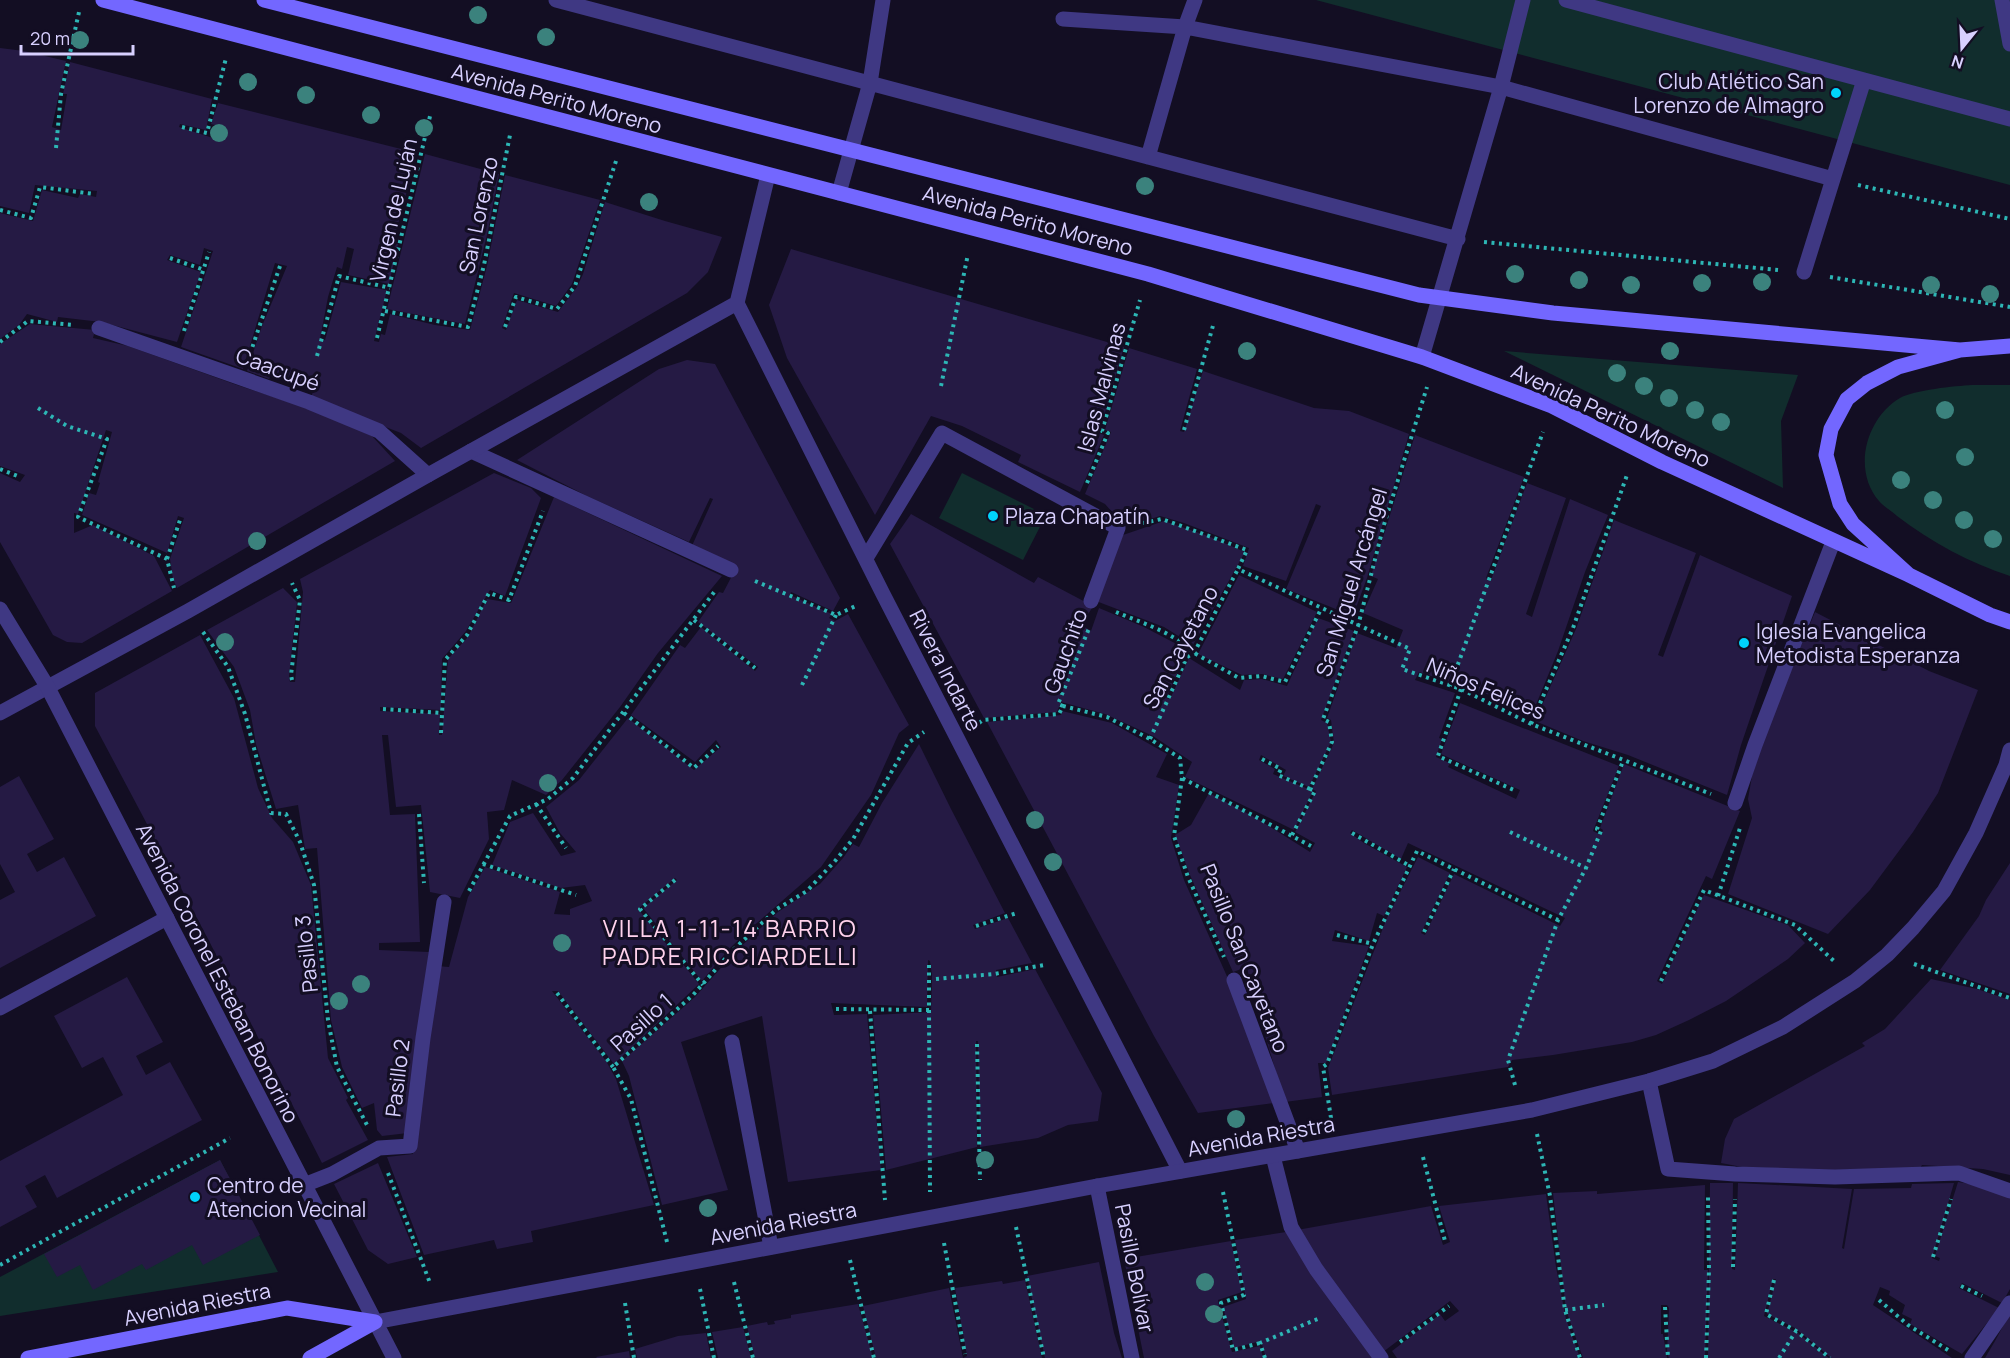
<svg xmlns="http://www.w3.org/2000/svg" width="2010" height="1358" viewBox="0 0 2010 1358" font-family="Manrope,sans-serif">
<rect width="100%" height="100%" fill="#130e23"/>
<path fill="#112d2d" d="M1316 0H2010V185Z
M1504 351 1798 375 1781 421 1783 488Z
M1972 385H2010V576C1970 563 1931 542 1897 516 1892 511 1884 507 1879 501 1852 470 1866 418 1900 398 1914 390 1955 386 1972 385Z
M962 473 1046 515 1023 560 939 518Z
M220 1160 278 1272 0 1316V1277Z"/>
<path fill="#251a44" d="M0 48 24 51 66 61 52 127 61 130 67 94H63L70 62 212 99 206 130 180 124 179 127 219 140 222 127 211 124 218 103 417 153 393 243 398 244 389 284 348 275 354 249 347 247 342 269 337 267 328 297 320 339 325 340 341 282 387 290 374 341 379 342 381 334 385 335 390 314 435 325 470 330 487 266 505 175 600 200 572 284 556 306 514 293 502 328 506 330 517 300 558 312 577 287 583 274 605 202 665 221 722 237 708 272 687 293 421 448 401 433 311 398 314 388 273 372 269 379 247 371 262 326 287 266 275 263 243 369 181 347 213 251 204 248 200 265 170 255 167 260 201 272 177 342 101 322 58 317 57 322 27 314 19 325 0 339V213L33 221 42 190 78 198 80 194 96 197 97 191 35 185 29 213 0 206Z
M425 154 499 174 488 231 465 324 387 309Z
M791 249 1124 347 1099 433 1104 435 1080 492 1018 462 1021 455 962 426 931 416 875 515 787 358 769 305Z
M30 324 95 330 93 338 128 346 237 385 320 412 372 436 395 461 177 588 173 579 170 559 184 518 178 516 167 553 82 515 89 493 96 495 100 483 98 482 112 432 106 430 78 514 74 513V533L93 525 154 556 172 591 82 643 67 642 53 635 0 542V473L20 482 25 475 0 466V344Z
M1129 348 1197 369 1180 431 1184 432 1203 371 1314 408 1349 411 1409 434 1367 578 1353 616 1286 589 1321 506 1316 504 1286 581 1243 566 1249 548 1184 523 1160 516 1144 521H1120L1105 504 1085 494 1111 432 1105 430Z
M687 360 715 364 840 598 833 611 791 592 790 595 832 614 829 618 835 621 848 614 909 725 899 733 871 795 821 867 750 929 729 949 702 981 643 908 677 880 675 878 638 909 699 984 614 1064 558 991H552L606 1061 616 1079 654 1205 531 1231 533 1242 497 1249 494 1240 424 1255 387 1157 413 1154 437 966 449 967 468 897 485 867 560 892 554 914 570 915V909L592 901 585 885 561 888 492 865 510 822 533 813 561 856 576 852 560 833 546 807 579 780 628 718 694 770 721 747 716 740 695 762 631 715 680 645 685 648 701 627 755 671 758 667 698 622 719 592 723 593 736 568 691 548 713 499 710 498 689 542 587 496 517 460 659 369Z
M1415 435 1524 477 1486 578 1491 580 1527 483 1566 498 1526 614 1532 617 1570 499 1608 515 1585 572 1558 651 1533 712 1499 698 1419 672 1415 680 1455 693 1439 738 1442 739 1436 757 1450 763 1448 767 1516 799 1520 790 1441 754 1460 703 1619 766 1593 831 1601 835 1603 830 1600 828 1624 764 1740 811 1712 879 1706 876 1657 981 1662 984 1704 895 1788 925 1805 943 1788 959 1726 1001 1689 1020 1656 1035 1632 1042 1553 1055 1512 1060 1508 1067 1332 1095 1328 1068 1387 918 1418 857 1450 873 1421 933 1425 935 1454 874 1560 926 1565 918 1408 843 1401 859 1352 830 1350 833 1364 843 1407 867 1384 916 1377 913 1369 941 1335 930 1332 941 1369 946 1326 1063H1318L1322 1097 1285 1102 1252 992 1247 967 1233 972 1190 875 1175 835 1191 825 1209 793 1256 818 1310 852 1315 843 1295 832 1316 791 1312 789 1334 743 1331 720 1327 718 1357 633 1396 648 1403 630 1363 613 1378 579 1371 576Z
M494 473 531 488 541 498 505 596 490 590 466 631 442 659 441 710 380 707V711L440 714 439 735H442L448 659 468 637 487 599 511 603 554 497 722 576 658 653 620 707 562 780 546 795 512 780 504 810 487 812 489 839 460 898 430 892 421 805 396 807 388 735H382L390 815 415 814 420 942 379 943V950L429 952 408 1133 382 1136 377 1130 374 1103 362 1108 342 1067 331 1020 317 848 305 849 298 805 276 809 256 744 250 710 234 667 207 630 283 588 297 602 289 676 290 682H295L303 592 300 579Z
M911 514 1034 583 1038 577 1093 606 1082 625 1091 631 1099 608 1144 627 1188 650 1166 698 1170 699 1189 658 1240 690 1244 680 1262 679 1287 686 1318 618 1354 631 1321 720 1327 723 1331 742 1309 787 1283 776 1286 770 1261 755 1259 760 1275 769 1273 774 1313 791 1294 830 1185 777 1192 762 1153 736 1105 714 1061 702 1057 712 984 718 890 544Z
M1614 520 1696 553 1658 655 1663 657 1700 555 1792 596 1741 745 1727 795 1628 755 1583 741 1535 721 1576 629Z
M1164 521 1208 536 1245 552 1193 645 1164 627 1096 601 1123 535Z
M1239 575 1317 612 1283 679 1262 674 1242 675 1198 654Z
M1815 612 1929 671 1978 690 1938 793 1913 832 1870 890 1828 934 1728 894 1752 818 1748 799 1752 776 1766 732Z
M200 635 234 698 258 788 272 818 293 842 311 885 328 1058 348 1098 346 1100 368 1140 322 1163 208 939 95 726V693Z
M1062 711 1112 723 1167 754 1156 777 1179 785 1171 838 1184 880 1242 1010 1274 1103 1198 1113 1154 1036 987 722 1061 715Z
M919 744 951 809 1005 913 973 925 975 929 1008 918 1032 963 996 970 997 977 1035 969 1102 1093 1098 1121 1068 1125 1038 1138 980 1147 978 1041H976L977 1147 886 1170 873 1015 931 1012 932 975 930 961 928 960 927 1007 831 1003 834 1015 867 1014 881 1170 788 1182 762 1016 681 1042 728 1190 662 1205 629 1076 622 1061 695 997 735 952 778 912 820 884 843 858 853 844 859 847 882 803Z
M19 776 54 839 27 854 37 872 64 857 96 916 0 968V900L15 892 0 864V787Z
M2010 863V994L1940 970 1979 916 1986 900Z
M127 977 163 1042 136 1056 146 1075 170 1062 202 1120 57 1198 45 1175 25 1186 37 1207 0 1227V1161L123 1095 103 1057 82 1068 54 1016Z
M1931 979 1977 989 2010 1000V1175L1983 1169 1922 1165 1920 1168 1836 1170 1742 1167 1721 1163 1725 1139 1734 1119 1865 1046 1862 1043 1885 1029Z
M220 1160 260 1235 203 1265 192 1245 146 1270 142 1264 93 1290 80 1265 57 1277 44 1254Z
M378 1163 417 1257 388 1264 368 1250 334 1184Z
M1958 1182 1977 1185 2010 1198V1289L2002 1303 1962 1283 1959 1288 1999 1308 1962 1354 1910 1324 1912 1319 1902 1314 1905 1305 1889 1295 1890 1291 1880 1287 1873 1305 1952 1358H1831L1795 1328 1767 1314 1776 1279H1773L1764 1316 1798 1333 1829 1358H1708L1710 1183H1733L1732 1269 1735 1270 1738 1183 1852 1189 1842 1248 1844 1249 1854 1189 1911 1188 1912 1184 1954 1183 1932 1258 1939 1261 1940 1258 1935 1256Z
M1705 1185 1704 1270H1708L1705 1358H1669L1667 1353 1669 1308 1667 1305H1661V1334H1663L1667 1358H1583L1566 1310 1553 1193 1597 1191V1194Z
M1546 1194 1556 1267 1566 1319 1580 1358H1397L1392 1351 1440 1314 1445 1321 1459 1311 1450 1301 1383 1352 1297 1230 1431 1206 1443 1245 1450 1242 1439 1206Z
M1286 1232 1335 1308 1372 1358H1266L1261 1341 1234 1348 1223 1307 1246 1299 1235 1240Z
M1231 1241 1242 1292 1218 1300 1219 1306 1232 1352 1260 1346 1263 1358H1144L1124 1259Z
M1099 1262 1114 1333 1122 1358H1045L1027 1276Z
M1025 1280 1042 1358H876L863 1306 949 1288 963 1358 967 1356 955 1288 1002 1281 1003 1284Z
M858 1304 873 1358H755L747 1326 767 1322 768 1325 775 1324 774 1321 791 1318V1315Z
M2010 1313V1358H1985L1995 1341Z
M743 1327 751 1358H718L712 1332Z
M706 1333 711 1358H637L635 1349 678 1336Z
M629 1351 630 1358H597L596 1357Z"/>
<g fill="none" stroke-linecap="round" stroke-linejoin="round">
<path stroke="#2db6b5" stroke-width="4" stroke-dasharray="3 4.5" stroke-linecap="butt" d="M182 127 207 133 226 58
M56 148 61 94 79 12
M1858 185 2010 219
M0 210 31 218 40 187 94 194
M1484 242 1778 270
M170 258 204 270
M1830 277 2010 307
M385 311 468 327 484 265 510 135
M505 327 516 297 557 309 575 286 616 161
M184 331 209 252
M377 338 431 112
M0 342 28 321 74 325
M250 354 280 266
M317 356 339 276 390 288
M941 386 968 254
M38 408 67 426 107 439 78 517 167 559 174 588
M1184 430 1214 322
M0 469 20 477
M1087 483 1108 433 1102 431 1140 300
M1143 523 1162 519 1247 550 1238 569 1410 649 1402 669 1461 689 1531 724 1711 794
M167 559 180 520
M755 581 836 615 858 605
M1116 612C1142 623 1173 632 1194 653L1239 678 1261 676 1285 682 1321 609
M694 620 755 668
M203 632 228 667 245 714 271 813 286 814 300 842 314 885 328 1020 337 1067 367 1125
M292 680 291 675 300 600 292 583
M802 685 836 615
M1450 686 1543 432
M1461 689 1438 756 1516 791
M1063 706 1058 704 1090 626
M383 709 442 713
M624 713 694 768 718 746
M979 723 983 720 1059 714 1063 706 1107 717 1150 739 1180 758 1182 778 1311 846
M1531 724 1573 628 1627 475
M441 733 445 660 467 635 489 593 509 600 543 511
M1150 739 1187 657 1194 653 1238 569
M1262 759 1281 769 1278 775 1310 789
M1182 778 1174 836 1188 877 1224 957
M536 804 566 848
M419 814 424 883
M1510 832 1586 868
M1352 833 1410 866
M1292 835 1315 791 1310 789 1332 742 1329 722 1323 719 1358 626 1383 528 1427 387
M483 864 576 895
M675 880 640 909 703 985
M469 891 510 816 548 799 573 778 715 591
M1718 896 1740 828
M976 926 1017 913
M1424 932 1454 869
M1337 935 1373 944
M1914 964 2010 998
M936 979 994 974 1044 965
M1661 981 1704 890 1795 925 1835 962
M557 993 613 1067
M836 1009 929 1010V963
M929 1010 930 1192
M870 1011 885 1200
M977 1044 980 1180
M1515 1085 1508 1060 1558 920 1586 868 1601 831 1597 829 1623 761
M1331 1118 1323 1067 1327 1064 1373 944 1417 851 1558 920
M1537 1134 1550 1196 1565 1310 1580 1358
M1423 1157 1445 1241
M388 1173 430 1283
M1223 1192 1244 1295 1221 1303 1233 1350 1260 1343
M1016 1227 1044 1358
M667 1242 631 1099 613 1067 693 995 732 951 777 909 807 891 835 861 853 839 908 743 924 732
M944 1243 965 1354
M1933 1257 1951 1199
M850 1260 874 1358
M0 1265 230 1138
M1733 1267 1735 1199
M1774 1280 1766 1314 1796 1331 1830 1358
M734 1282 753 1358
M1961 1286 1982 1296
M700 1289 714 1358
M1879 1300 1908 1325 1948 1350
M625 1303 634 1358
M1665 1307 1668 1358
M1565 1310 1604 1305
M1400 1342 1449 1306
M1265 1358 1260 1343 1320 1318
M1706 1358 1709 1270 1708 1197
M1779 1358 1796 1331"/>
<path stroke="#3f3883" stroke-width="15" d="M556 0 1458 239
M1566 0 1864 80
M2002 0 2010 44
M1063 19 1185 27 1501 87 1523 0
M1148 157 1185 27 1195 0
M839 193 870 83 883 0
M1804 272 1833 179
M99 328 309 402 379 431 428 475
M1422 357 1501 87 1833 179 1864 80 2010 119
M471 451 731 570
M866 558 942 433 1118 528 1091 601
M1735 803 1755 745 1833 542
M1234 980 1298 1151
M732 1042 771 1247
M1649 1081 1668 1169 1735 1174 1835 1177 1959 1173 2010 1191
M1273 1156 1291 1227 1316 1269 1381 1358
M304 1185 332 1174 379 1148 410 1146 423 1038 444 902
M1097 1186 1132 1358
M1972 1358 2010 1303"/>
<path stroke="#3f3883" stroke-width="15" d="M768 175 737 303 883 594 1180 1171
M0 713 188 611 428 475 737 303
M0 1008 167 918"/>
<path stroke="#3f3883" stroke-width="15" d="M0 609 47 686 394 1358
M375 1322 1097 1186 1532 1110 1649 1081 1713 1061 1783 1027 1855 981 1887 955 1913 928 1944 891 1976 833 2006 765 2010 750"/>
<path stroke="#7367ff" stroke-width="15" d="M103 0 1148 274 1422 357 1552 406 1662 462 1909 575
M264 0 1419 295 1553 313 1960 350
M2010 346 1960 350 1898 367 1867 383 1847 399 1831 429 1826 455 1840 504 1853 524 1909 575 1990 615 2010 622
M28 1358 287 1308 375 1322
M310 1358 375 1322"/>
</g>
<g fill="#3b827d">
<circle cx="478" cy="15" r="9"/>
<circle cx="546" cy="37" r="9"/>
<circle cx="80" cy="40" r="9"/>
<circle cx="248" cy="82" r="9"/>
<circle cx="306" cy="95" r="9"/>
<circle cx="371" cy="115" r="9"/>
<circle cx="424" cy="128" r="9"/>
<circle cx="219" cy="133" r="9"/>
<circle cx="1145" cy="186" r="9"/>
<circle cx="649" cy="202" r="9"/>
<circle cx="1515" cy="274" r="9"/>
<circle cx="1579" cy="280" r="9"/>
<circle cx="1762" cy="282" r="9"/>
<circle cx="1702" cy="283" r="9"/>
<circle cx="1631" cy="285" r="9"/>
<circle cx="1931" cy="285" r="9"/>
<circle cx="1990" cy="294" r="9"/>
<circle cx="1247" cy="351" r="9"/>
<circle cx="1670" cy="351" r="9"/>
<circle cx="1617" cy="373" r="9"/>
<circle cx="1644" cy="386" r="9"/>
<circle cx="1669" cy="398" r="9"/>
<circle cx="1695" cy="410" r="9"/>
<circle cx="1945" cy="410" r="9"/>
<circle cx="1721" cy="422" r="9"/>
<circle cx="1965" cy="457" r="9"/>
<circle cx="1901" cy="480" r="9"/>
<circle cx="1933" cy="500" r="9"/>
<circle cx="1964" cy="520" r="9"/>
<circle cx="1993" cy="539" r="9"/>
<circle cx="257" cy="541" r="9"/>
<circle cx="225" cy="642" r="9"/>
<circle cx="548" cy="783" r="9"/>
<circle cx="1035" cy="820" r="9"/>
<circle cx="1053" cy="862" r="9"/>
<circle cx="562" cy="943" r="9"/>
<circle cx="361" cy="984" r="9"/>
<circle cx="339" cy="1001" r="9"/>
<circle cx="1236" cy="1119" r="9"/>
<circle cx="985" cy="1160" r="9"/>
<circle cx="708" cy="1208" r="9"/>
<circle cx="1205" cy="1282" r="9"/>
<circle cx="1214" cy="1314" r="9"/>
</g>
<g fill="#00d4fb" stroke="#130e23" stroke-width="2">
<circle cx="1836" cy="93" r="6"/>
<circle cx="993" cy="516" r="6"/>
<circle cx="1744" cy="643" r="6"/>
<circle cx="195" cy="1197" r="6"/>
</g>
<g text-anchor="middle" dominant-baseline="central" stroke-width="6" stroke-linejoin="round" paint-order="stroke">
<g font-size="21" fill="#d8d0ff" stroke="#130e23" text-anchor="start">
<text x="1824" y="81" text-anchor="end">Club Atlético San<tspan x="1824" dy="24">Lorenzo de Almagro</tspan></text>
<text x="1005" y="516">Plaza Chapatín</text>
<text x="1756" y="631">Iglesia Evangelica<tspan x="1756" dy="24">Metodista Esperanza</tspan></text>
<text x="207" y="1185">Centro de<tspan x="207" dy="24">Atencion Vecinal</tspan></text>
</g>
<g font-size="21" fill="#d8d0ff" stroke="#130e23">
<text transform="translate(557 98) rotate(15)">Avenida Perito Moreno</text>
<text transform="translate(393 210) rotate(-77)">Virgen de Luján</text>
<text transform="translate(478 215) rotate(-78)">San Lorenzo</text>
<text transform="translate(1028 220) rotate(15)">Avenida Perito Moreno</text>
<text transform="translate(278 369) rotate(20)">Caacupé</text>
<text transform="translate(1101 387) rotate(-75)">Islas Malvinas</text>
<text transform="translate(1611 415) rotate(25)">Avenida Perito Moreno</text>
<text transform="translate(1351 582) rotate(-73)">San Miguel Arcángel</text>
<text transform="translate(1180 647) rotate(-62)">San Cayetano</text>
<text transform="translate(1065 651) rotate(-70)">Gauchito</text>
<text transform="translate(946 670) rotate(63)">Rivera Indarte</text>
<text transform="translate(1486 688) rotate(23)">Niños Felices</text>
<text transform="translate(306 954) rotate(-96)">Pasillo 3</text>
<text transform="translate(1245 958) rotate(68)">Pasillo San Cayetano</text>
<text transform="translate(218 973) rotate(63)">Avenida Coronel Esteban Bonorino</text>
<text transform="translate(641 1022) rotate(-42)">Pasillo 1</text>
<text transform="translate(397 1078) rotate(-83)">Pasillo 2</text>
<text transform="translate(1261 1136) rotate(-10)">Avenida Riestra</text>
<text transform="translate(783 1223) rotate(-11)">Avenida Riestra</text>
<text transform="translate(1135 1268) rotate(79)">Pasillo Bolívar</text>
<text transform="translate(197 1304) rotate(-11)">Avenida Riestra</text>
</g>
<g font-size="24" letter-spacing="1.5" fill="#ffd2ec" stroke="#130e23">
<text x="730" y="927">VILLA 1-11-14 BARRIO<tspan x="730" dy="28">PADRE RICCIARDELLI</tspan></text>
</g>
</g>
<g transform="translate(1962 48) rotate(198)" stroke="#130e23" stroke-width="4.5" paint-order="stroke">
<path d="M0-4.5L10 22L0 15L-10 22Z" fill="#d8d0ff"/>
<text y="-9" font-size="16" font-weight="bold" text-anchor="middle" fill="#d8d0ff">N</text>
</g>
<path d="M21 45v9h112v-9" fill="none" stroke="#d8d0ff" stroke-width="3"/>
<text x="30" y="45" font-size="18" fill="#d8d0ff" stroke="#130e23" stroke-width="4.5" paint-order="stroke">20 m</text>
</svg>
